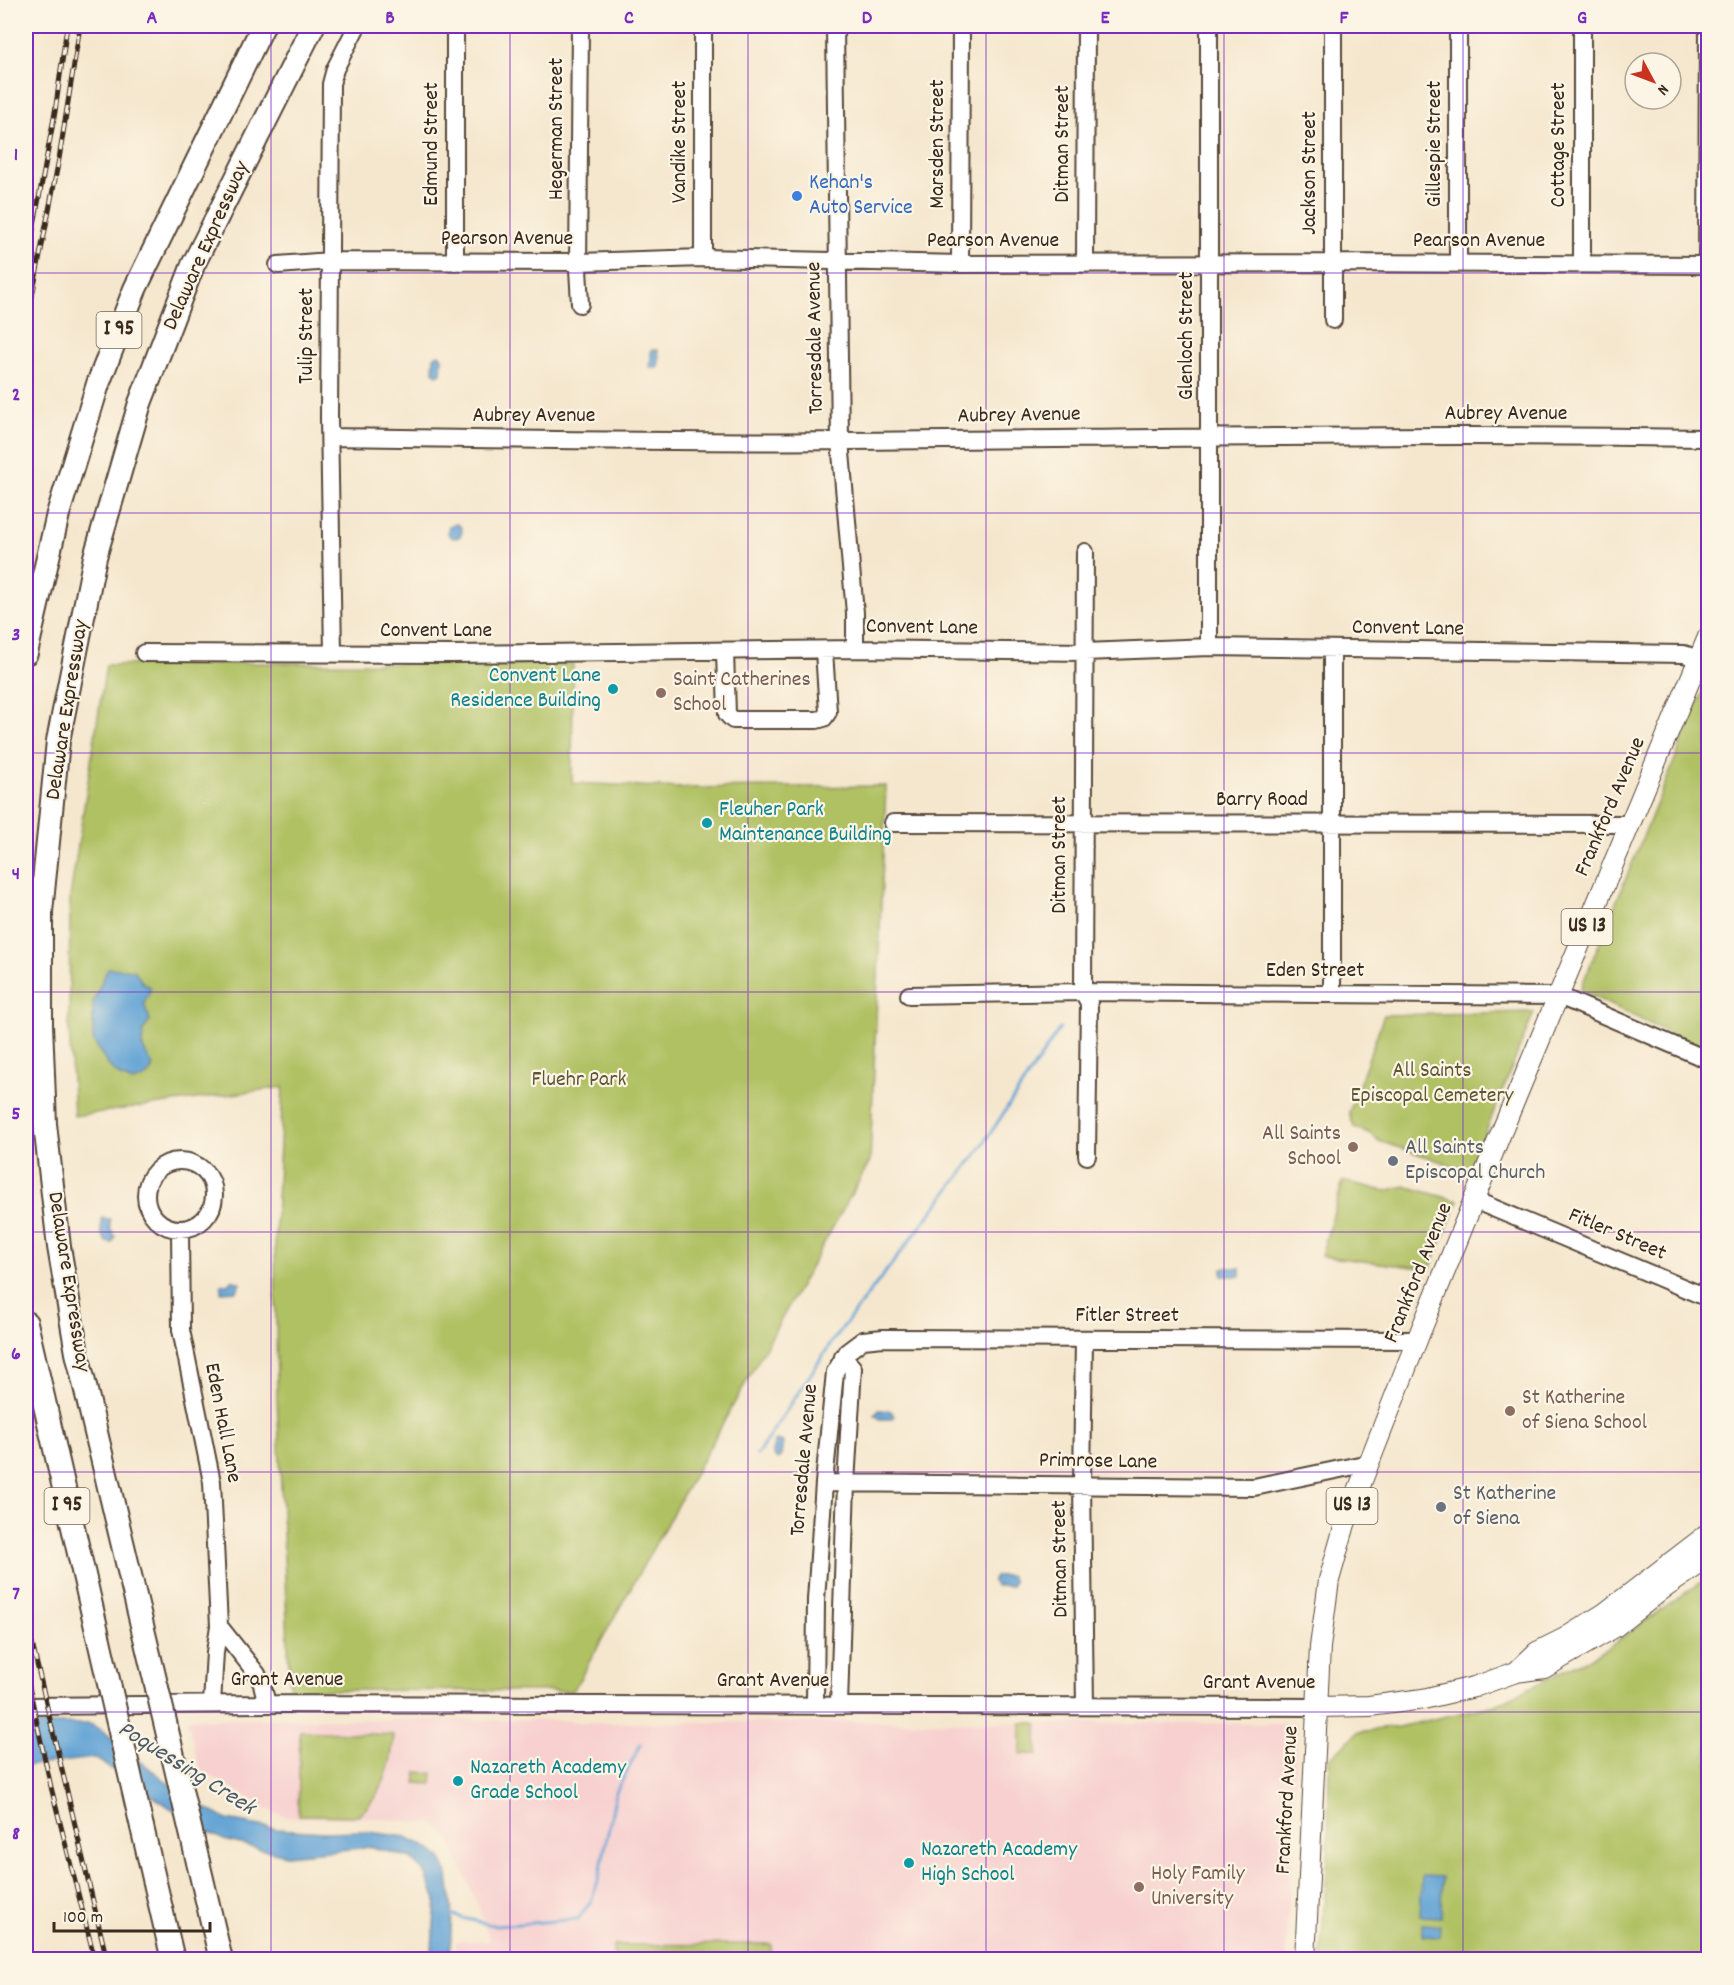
<svg xmlns="http://www.w3.org/2000/svg" width="1734" height="1985" viewBox="0 0 1734 1985" font-family="Dekko,sans-serif">
<rect width="100%" height="100%" fill="#fcf5e5"/>
<filter id="ink" filterUnits="userSpaceOnUse"><feTurbulence type="fractalNoise" baseFrequency=".0167" numOctaves="2"/><feDisplacementMap in="SourceGraphic" scale="12" xChannelSelector="R" yChannelSelector="G"/><feConvolveMatrix kernelMatrix="1 2 1 2 8 2 1 2 1" color-interpolation-filters="sRGB"/></filter>
<filter id="wash" filterUnits="userSpaceOnUse"><feTurbulence type="fractalNoise" baseFrequency=".008" numOctaves="4" result="noise"/><feDisplacementMap in="SourceGraphic" scale="24" xChannelSelector="R" yChannelSelector="G"/><feGaussianBlur stdDeviation="1.35" result="paint"/><feColorMatrix in="noise" values="0 0 0 0 0 0 0 0 0 0 0 0 0 0 0 0 0 1.4 0 .05"/><feComposite in="paint" operator="in"/></filter>
<g filter="url(#wash)">
<rect width="100%" height="100%" fill="#f5e7ce"/>
<path fill="#f7d0cf" d="M187 1719 562 1720 583 1723 897 1722 1298 1724 1286 1959H453L457 1941H490L476 1901 449 1838 433 1823 371 1818 287 1817 275 1813 200 1769Z"/>
<path fill="#b0c164" stroke="#767641" stroke-width="1.5" d="M262 663 573 664 572 783 682 788 886 786 870 1161 573 1691 290 1690 277 1397 275 1238 283 1087 74 1116 69 1026 70 897 106 665Z
M1708 679V1052L1580 990Z
M1534 1012 1470 1171 1379 1141 1371 1134 1354 1127 1349 1113 1384 1015Z
M1343 1181 1385 1191 1405 1186 1458 1201 1430 1269 1321 1256Z
M1708 1577V1959L1320 1960 1328 1859 1329 1759 1358 1732 1398 1727 1496 1705 1605 1650Z
M1021 1723H1037V1754H1021Z
M300 1731 394 1735C391 1768 384 1793 358 1816L298 1815Z
M416 1772 433 1773 432 1784 416 1783Z
M771 1944V1959H614L613 1945Z"/>
<path fill="#61a2d5" stroke="#4e667a" stroke-width="1.5" d="M651 350H658L659 359 658 368H651L649 364 651 362Z
M439 354 442 358 441 373 437 375 433 372 434 357Z
M448 531a7 7 0 1 1 14 0a7 7 0 1 1-14 0Z
M108 968 134 970 142 982 151 988 144 1004 150 1020 143 1031 142 1046 153 1066C149 1077 143 1079 133 1082L121 1077 107 1064 93 1040V1002Z
M102 1218 110 1219V1228L115 1237 112 1243 106 1242 101 1232Z
M1222 1268H1240V1276H1222Z
M232 1280 240 1283 237 1291 221 1292V1285L229 1283Z
M879 1410 891 1411 894 1416 890 1419H880L875 1415Z
M777 1440 783 1442 781 1456 777 1459 773 1456 774 1442Z
M995 1576H1011L1014 1582 1011 1586H995L992 1581Z
M60 1724H90L103 1731 159 1776 200 1805 227 1820 277 1829 324 1832 361 1831 406 1837 430 1849 440 1857 448 1874 452 1911 450 1959H431L436 1900 426 1874 411 1858 372 1847 286 1855 224 1840 204 1830 95 1758 26 1766V1726Z
M1422 1876 1442 1877 1441 1917 1420 1916Z
M1423 1924 1440 1925 1439 1937 1423 1936Z"/>
<g fill="none" stroke-linecap="round" stroke-linejoin="round">
<path stroke="#61a2d5" stroke-width="3" d="M757 1455 834 1339 978 1152 1060 1028
M450 1915 496 1926 578 1919 591 1901 599 1878 616 1792 641 1744"/>
</g>
</g>
<g filter="url(#ink)">
<g fill="none" stroke-linecap="round" stroke-linejoin="round">
<defs>
<path id="minor" d="M455 26V262
M580 26 578 269 580 304
M835 26 840 441 855 613V649
M1582 26V264
M703 258V26
M1085 263 1086 26
M1458 263V26
M960 264 961 26
M278 265 330 261 579 262 703 258 960 264 1332 263 1708 265
M1707 265 1708 26
M1333 320V26
M331 437C501 439 672 443 843 441 1132 439 1420 433 1708 438
M1085 552 1083 992 1089 1003 1087 1156
M1209 647V26
M725 652 727 714 733 720H817L824 718 828 712 824 651
M144 653 452 654 855 649 1085 652 1209 647 1684 654 1699 659
M333 653 329 418 331 84 335 69 357 26
M893 823 1630 824
M1332 993V651
M909 995 1083 992 1559 996 1708 1060
M146 1195a34 34 0 1 1 68 0a34 34 0 1 1-68 0Z
M1474 1200 1708 1298
M180 1229 181 1330 212 1482 219 1626 257 1674 262 1684 267 1704
M1084 1339 1082 1484 1085 1706
M824 1483 1254 1487 1369 1463
M212 1704 215 1652 219 1626
M815 1705 816 1600 824 1483 835 1372 847 1352 863 1340 883 1338 1417 1340
M839 1705 846 1483 853 1368 843 1357
M26 1706 267 1704 1317 1707"/>
<path id="major" d="M1516 1672 1537 1652 1565 1638 1605 1613 1708 1534
M1317 1707 1369 1706 1423 1699 1474 1687 1516 1672 1544 1668 1615 1627 1663 1589 1708 1558
M1305 1960 1320 1647 1329 1580 1345 1524 1419 1335 1501 1133 1708 637"/>
<path id="highway" d="M26 653 58 514 98 384 135 289 263 26
M26 1323 110 1688
M157 1688 77 1353 59 1247 45 1124 41 1024V912L58 741 95 557 140 403 193 265 313 26
M142 1827 173 1960
M198 1862 221 1960"/>
</defs>
<use href="#minor" stroke="#574638" stroke-width="20"/>
<use href="#major" stroke="#574638" stroke-width="22"/>
<use href="#highway" stroke="#574638" stroke-width="26"/>
<use href="#minor" stroke="#fff" stroke-width="16"/>
<use href="#major" stroke="#fff" stroke-width="20"/>
<use href="#highway" stroke="#fff" stroke-width="22"/>
<defs>
<path id="rail" d="M26 268 55 112 67 26
M26 327 59 159 80 26
M26 1618 107 1960
M26 1673 51 1787 95 1960"/>
</defs>
<use href="#rail" stroke="#3b2a1e" stroke-width="5"/>
<use href="#rail" stroke="#fcf5e5" stroke-width="3" stroke-dasharray="9" stroke-linecap="butt"/>
<defs>
<path id="highway-bridge" d="M110 1688 142 1827
M157 1688 198 1862"/>
</defs>
<use href="#highway-bridge" stroke="#574638" stroke-width="26" stroke-linecap="butt"/>
<use href="#highway-bridge" stroke="#fff" stroke-width="22"/>
</g>
</g>
<path fill="none" stroke="#7b2cbf" stroke-width="1.5" stroke-opacity="0.55" d="M271 26V1960M510 26V1960M748 26V1960M986 26V1960M1224 26V1960M1463 26V1960M26 273H1708M26 513H1708M26 753H1708M26 992H1708M26 1232H1708M26 1472H1708M26 1712H1708"/>
<circle fill="#3f7fe0" stroke="#fcf5e5" stroke-width="2" cx="797" cy="196" r="6"/>
<g fill="#0f9aa8" stroke="#fcf5e5" stroke-width="2">
<circle cx="613" cy="689" r="6"/>
<circle cx="707" cy="823" r="6"/>
<circle cx="458" cy="1781" r="6"/>
<circle cx="909" cy="1863" r="6"/>
</g>
<g fill="#8d6e63" stroke="#fcf5e5" stroke-width="2">
<circle cx="661" cy="693" r="6"/>
<circle cx="1353" cy="1147" r="6"/>
<circle cx="1510" cy="1411" r="6"/>
<circle cx="1139" cy="1887" r="6"/>
</g>
<g fill="#6b7280" stroke="#fcf5e5" stroke-width="2">
<circle cx="1393" cy="1161" r="6"/>
<circle cx="1441" cy="1507" r="6"/>
</g>
<g text-anchor="middle" dominant-baseline="central" stroke-width="4.5" stroke-linejoin="round" paint-order="stroke">
<g fill="#fcf5e5" stroke="#75675a" stroke-width="1.5">
<rect x="96.5" y="312" width="45" height="36" rx="4.5"/>
<rect x="1561.5" y="909" width="51" height="36" rx="4.5"/>
<rect x="44.5" y="1488" width="45" height="36" rx="4.5"/>
<rect x="1326.5" y="1488" width="51" height="36" rx="4.5"/>
</g>
<g font-size="21" font-weight="bold" fill="#3b2a1e">
<text x="119" y="330">I 95</text>
<text x="1587" y="927">US 13</text>
<text x="67" y="1506">I 95</text>
<text x="1352" y="1506">US 13</text>
</g>
<g font-size="22" fill="#3b2a1e" stroke="#fcf5e5">
<text transform="translate(557 129) rotate(-90)">Hegerman Street</text>
<text transform="translate(680 142) rotate(-90)">Vandike Street</text>
<text transform="translate(432 144) rotate(-90)">Edmund Street</text>
<text transform="translate(938 144) rotate(-90)">Marsden Street</text>
<text transform="translate(1063 144) rotate(-90)">Ditman Street</text>
<text transform="translate(1435 144) rotate(-90)">Gillespie Street</text>
<text transform="translate(1559 145) rotate(-90)">Cottage Street</text>
<text transform="translate(1310 173) rotate(-90)">Jackson Street</text>
<text x="507" y="239">Pearson Avenue</text>
<text x="993" y="241">Pearson Avenue</text>
<text x="1479" y="241">Pearson Avenue</text>
<text transform="translate(207 246) rotate(-66)">Delaware Expressway</text>
<text transform="translate(307 336) rotate(-90)">Tulip Street</text>
<text transform="translate(1187 336) rotate(-90)">Glenloch Street</text>
<text transform="translate(816 338) rotate(-91)">Torresdale Avenue</text>
<text x="1506" y="414">Aubrey Avenue</text>
<text x="534" y="416">Aubrey Avenue</text>
<text transform="translate(1019 416) rotate(-1)">Aubrey Avenue</text>
<text transform="translate(922 628) rotate(1)">Convent Lane</text>
<text transform="translate(1408 629) rotate(1)">Convent Lane</text>
<text x="436" y="631">Convent Lane</text>
<text transform="translate(68 710) rotate(-81)">Delaware Expressway</text>
<text x="1262" y="800">Barry Road</text>
<text transform="translate(1611 807) rotate(-67)">Frankford Avenue</text>
<text transform="translate(1060 855) rotate(-90)">Ditman Street</text>
<text x="1315" y="971">Eden Street</text>
<text transform="translate(1617 1235) rotate(23)">Fitler Street</text>
<text transform="translate(1419 1273) rotate(-68)">Frankford Avenue</text>
<text transform="translate(68 1282) rotate(81)">Delaware Expressway</text>
<text x="1127" y="1316">Fitler Street</text>
<text transform="translate(222 1423) rotate(79)">Eden Hall Lane</text>
<text transform="translate(805 1460) rotate(-85)">Torresdale Avenue</text>
<text transform="translate(1098 1462) rotate(1)">Primrose Lane</text>
<text transform="translate(1061 1559) rotate(-91)">Ditman Street</text>
<text x="287" y="1680">Grant Avenue</text>
<text x="773" y="1681">Grant Avenue</text>
<text x="1259" y="1683">Grant Avenue</text>
<text transform="translate(1288 1800) rotate(-87)">Frankford Avenue</text>
</g>
<g font-size="22" fill="#366cbe" stroke="#fcf5e5" text-anchor="start">
<text x="809" y="183">Kehan's<tspan x="809" dy="25">Auto Service</tspan></text>
</g>
<g font-size="22" fill="#0d838f" stroke="#fcf5e5" text-anchor="start">
<text x="601" y="676" text-anchor="end">Convent Lane<tspan x="601" dy="25">Residence Building</tspan></text>
<text x="719" y="810">Fleuher Park<tspan x="719" dy="25">Maintenance Building</tspan></text>
<text x="470" y="1768">Nazareth Academy<tspan x="470" dy="25">Grade School</tspan></text>
<text x="921" y="1850">Nazareth Academy<tspan x="921" dy="25">High School</tspan></text>
</g>
<g font-size="22" fill="#785e54" stroke="#fcf5e5" text-anchor="start">
<text x="673" y="680">Saint Catherines<tspan x="673" dy="25">School</tspan></text>
<text x="1341" y="1134" text-anchor="end">All Saints<tspan x="1341" dy="25">School</tspan></text>
<text x="1522" y="1398">St Katherine<tspan x="1522" dy="25">of Siena School</tspan></text>
<text x="1151" y="1874">Holy Family<tspan x="1151" dy="25">University</tspan></text>
</g>
<g font-size="22" fill="#5e5733" stroke="#fcf5e5">
<text x="1432" y="1071">All Saints<tspan x="1432" dy="25">Episcopal Cemetery</tspan></text>
<text x="579" y="1080">Fluehr Park</text>
</g>
<g font-size="22" fill="#5b616d" stroke="#fcf5e5" text-anchor="start">
<text x="1405" y="1148">All Saints<tspan x="1405" dy="25">Episcopal Church</tspan></text>
<text x="1453" y="1494">St Katherine<tspan x="1453" dy="25">of Siena</tspan></text>
</g>
<g font-size="24" font-style="italic" fill="#4a5a67" stroke="#fcf5e5">
<text transform="translate(186 1769) rotate(32)">Poquessing Creek</text>
</g>
</g>
<rect width="1734" height="1985" fill="none" stroke="#fcf5e5" stroke-width="66"/>
<g transform="translate(1653 81) rotate(131)"><circle r="28" fill="#fcf5e5" stroke="#afa495" stroke-width="1.5"/>
<path d="M0-4.5L10 22L0 15L-10 22Z" fill="#c8321e"/>
<text y="-9" font-size="16" font-weight="bold" text-anchor="middle" fill="#3b2a1e">N</text>
</g>
<path d="M54 1922v9h156v-9" fill="none" stroke="#3b2a1e" stroke-width="3"/>
<text x="63" y="1922" font-size="18" fill="#3b2a1e" stroke="#fcf5e5" stroke-width="4.5" paint-order="stroke">100 m</text>
<rect x="33" y="33" width="1668" height="1919" fill="none" stroke="#7b2cbf" stroke-width="2"/>
<g font-size="20" text-anchor="middle" font-weight="bold" fill="#7b2cbf">
<text x="152" y="23">A</text>
<text x="390" y="23">B</text>
<text x="629" y="23">C</text>
<text x="867" y="23">D</text>
<text x="1105" y="23">E</text>
<text x="1344" y="23">F</text>
<text x="1582" y="23">G</text>
<text x="16" y="160">1</text>
<text x="16" y="400">2</text>
<text x="16" y="640">3</text>
<text x="16" y="879">4</text>
<text x="16" y="1119">5</text>
<text x="16" y="1359">6</text>
<text x="16" y="1599">7</text>
<text x="16" y="1839">8</text>
</g>
</svg>
